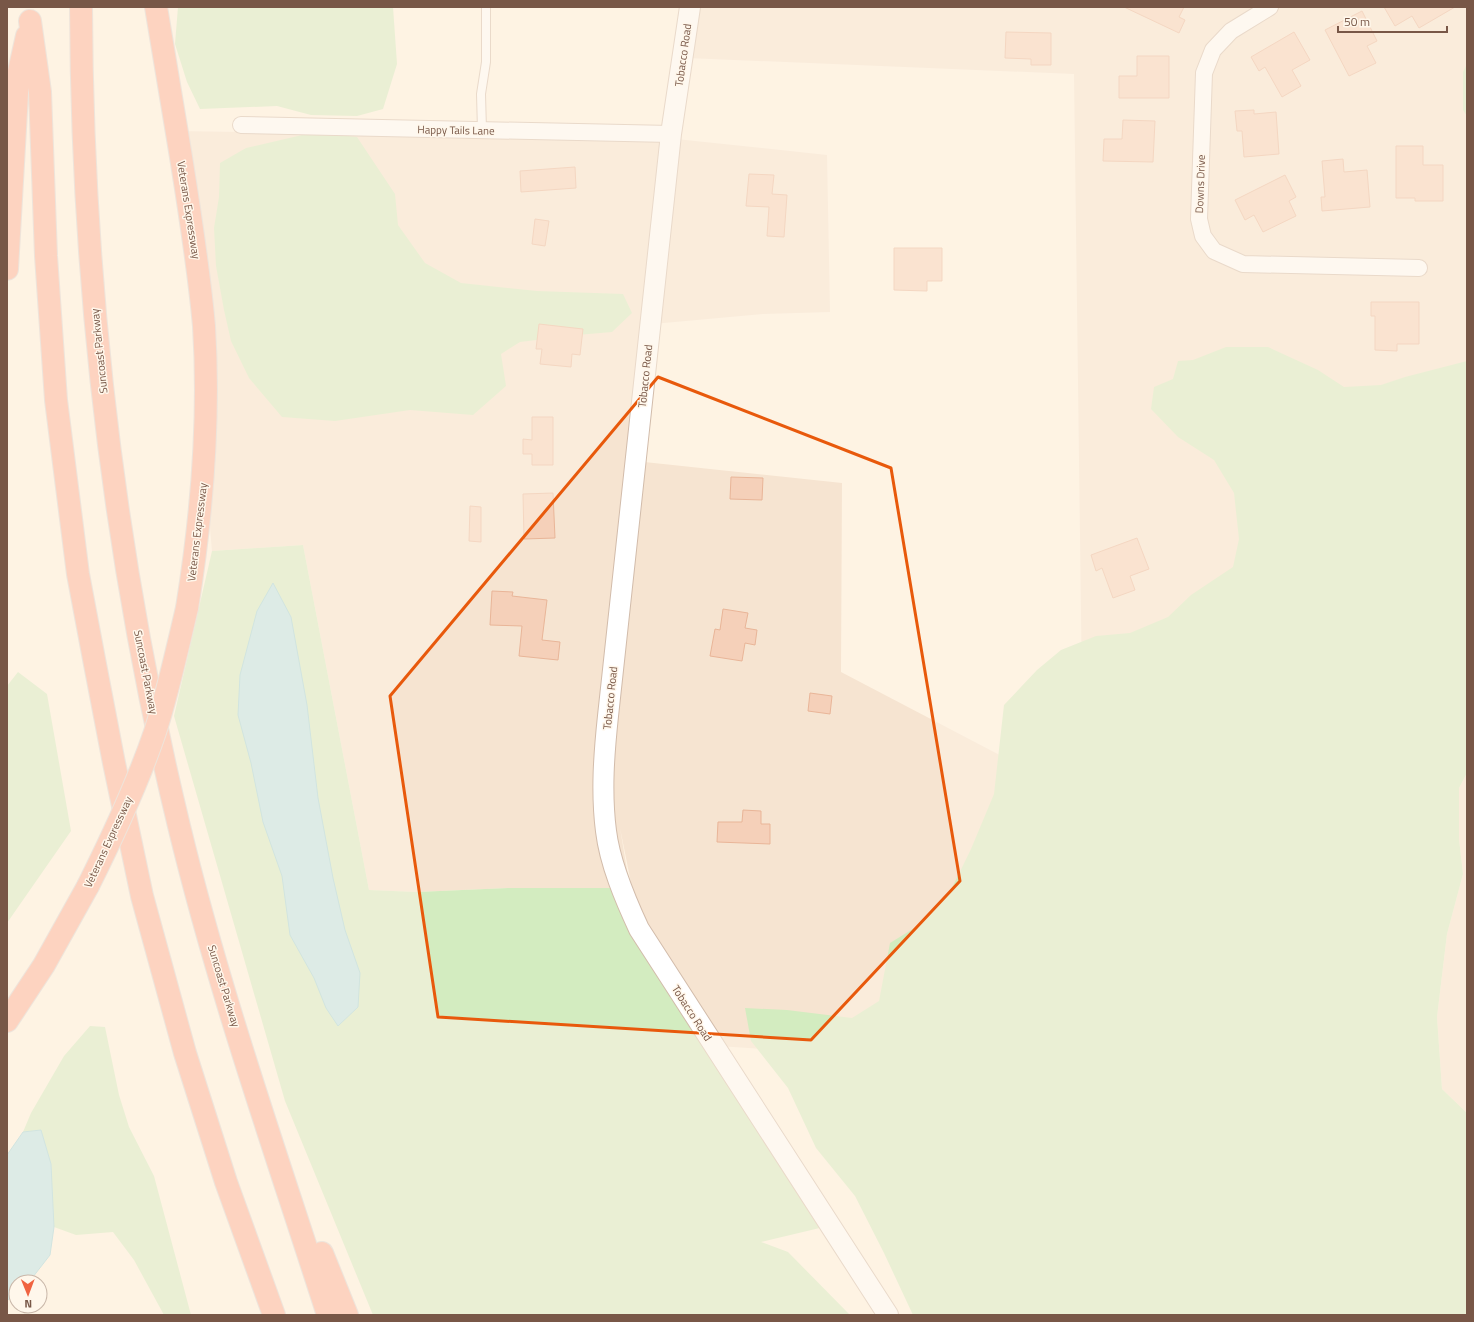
<svg xmlns="http://www.w3.org/2000/svg" width="1474" height="1322" viewBox="0 0 1474 1322" font-family="'Titillium Web',sans-serif">
<rect width="100%" height="100%" fill="#fef3e3"/>
<path fill="#f6e4d1" d="M692 7H1467V642L1082 689 1074 74 687 58Z
M176 131 676 139 827 155 830 312 763 314 653 324 635 461 842 483 841 672 1055 784 921 975 836 1054 718 1046 651 942 634 898 620 828 630 888H508L417 892 369 890 303 545 212 551Z
M1467 773V1113L1442 1089 1437 1017 1447 934 1463 874 1459 839V788Z"/>
<path fill="#d3ecc0" d="M178 7H393L397 64 383 109 357 116 311 115 277 106 200 109 187 82 175 44Z
M1467 64V116L1463 110V72Z
M315 132 357 137 395 194 398 225 425 263 461 283 537 291 623 294 632 313 612 332 577 335 520 342 501 354 506 386 473 415 410 410 335 421 282 417 249 378 231 341 224 310 216 266 214 228 219 197 220 163 246 148Z
M1226 347H1268L1318 370 1344 387 1381 385 1405 377 1467 361V773L1459 788V839L1463 874 1447 934 1437 1017 1442 1089 1467 1113V1315H913L884 1253 855 1196 816 1148 788 1088 751 1041 745 1008 787 1010 852 1018 879 1001 890 943 916 927 950 892 971 849 994 794 1004 705 1037 670 1061 650 1096 636 1130 633 1168 617 1191 595 1233 567 1239 539 1234 493 1214 460 1178 437 1151 409 1154 387 1173 379 1178 361 1193 360Z
M303 545 369 890 417 892 508 888H630L651 942 828 1226 761 1242 788 1252 850 1315H373L285 1101 174 716 212 551Z
M18 672 47 694 71 831 7 923V686Z
M90 1026 105 1027 119 1095 129 1127 154 1176 191 1315H164L134 1260 113 1232 76 1235 54 1227 51 1164 41 1130 23 1132 31 1113 64 1056Z"/>
<path fill="#b6e3e9" stroke="#9cd3db" d="M273 583 291 617 307 705 318 798 333 878 345 930 360 973 358 1007 338 1026 326 1008 314 978 290 935 282 876 263 822 251 763 238 715 240 675 257 611Z
M41 1130 51 1164 54 1227 50 1255 29 1282H16V1296L7 1300V1155L23 1132Z"/>
<path fill="#f5d0b9" stroke="#e9b598" d="M1124 7H1184L1179 17 1185 20 1179 33Z
M1384 7H1455L1419 28 1412 16 1395 26Z
M1362 11 1377 41 1367 46 1376 63 1349 76 1325 30Z
M1006 32 1051 33V65H1031V59L1005 58Z
M1294 32 1310 60 1292 70 1301 86 1282 97 1265 67 1259 71 1251 57Z
M1137 56H1169V98H1119V76H1137Z
M1254 110V114L1276 112 1279 154 1244 157 1242 131H1237L1235 111Z
M1123 120 1155 121 1153 162 1103 161 1104 139H1122Z
M1396 146H1423V165H1443V201H1415V198H1396Z
M1343 159 1344 172 1367 170 1370 207 1322 211 1321 197H1325L1322 161Z
M575 167 576 188 521 192 520 171Z
M749 174 774 175 772 194 787 195 784 237 767 236 769 207 746 206Z
M1285 175 1296 197 1289 201 1296 216 1263 232 1254 215 1245 220 1235 200Z
M535 219 549 221 545 246 532 244Z
M894 248H942V281H927V291L894 290Z
M1371 302H1419V344H1397V351L1375 350V316H1371Z
M539 324 583 329 580 355 572 354 571 367 540 364 542 349H536Z
M532 417H553V465H532V454H523V439L532 440Z
M731 477 763 478 762 500 730 499Z
M553 493 555 538 524 539 523 494Z
M470 506 481 507V542L469 541Z
M1137 538 1149 569 1130 576 1135 590 1113 598 1102 568 1096 571 1091 555Z
M492 591 513 592 512 596 547 600 542 640 560 642 558 660 519 656 522 626 490 625Z
M723 609 748 613 745 628 757 630 755 645 745 643 742 661 710 656 715 629 720 630Z
M810 693 832 696 830 714 808 711Z
M743 810 761 811V824H770V844L717 842 718 822H742Z"/>
<g fill="none" stroke-linecap="round" stroke-linejoin="round">
<defs>
<path id="service" d="M482 130 481 94 486 62V7"/>
<path id="minor" d="M1270 7 1231 31 1213 50 1204 73 1199 219 1203 236 1214 251 1243 264 1419 268
M241 125 671 134"/>
<path id="tertiary" d="M690 7 671 134 608 716C604 754 601 792 606 831 610 864 625 899 639 929L888 1315"/>
<path id="motorway" d="M81 7C82 283 114 558 179 826 219 992 276 1153 328 1315
M156 7C164 57 173 107 181 157 190 213 199 270 204 326 210 421 202 515 187 608
M30 21 40 92 46 256 56 400 78 574 94 659 114 763 142 896 185 1053 226 1182 274 1315
M7 269 18 76 27 36
M7 1021 44 965 88 886
M322 1253 347 1315"/>
</defs>
<use href="#service" stroke="#d2bcab" stroke-width="10"/>
<use href="#minor" stroke="#d2bcab" stroke-width="18"/>
<use href="#tertiary" stroke="#d2bcab" stroke-width="22"/>
<use href="#motorway" stroke="#dcd3cf" stroke-width="24"/>
<use href="#service" stroke="#fff" stroke-width="8"/>
<use href="#minor" stroke="#fff" stroke-width="16"/>
<use href="#tertiary" stroke="#fff" stroke-width="20"/>
<use href="#motorway" stroke="#fcae96" stroke-width="22"/>
<defs>
<path id="motorway-bridge" d="M88 886C113 836 137 785 155 732 168 692 177 650 187 608"/>
</defs>
<use href="#motorway-bridge" stroke="#dcd3cf" stroke-width="24" stroke-linecap="butt"/>
<use href="#motorway-bridge" stroke="#fcae96" stroke-width="22"/>
</g>
<path d="M0 0H1474V1322H0ZM658 377 891 468 960 881 811 1040 438 1017 390 696Z" fill="#fef3e3" fill-opacity=".55" fill-rule="evenodd"/>
<path fill="none" stroke="#e8590c" stroke-width="3" stroke-linejoin="round" d="M658 377 891 468 960 881 811 1040 438 1017 390 696Z"/>
<g text-anchor="middle" dominant-baseline="central" stroke-width="3" stroke-linejoin="round" paint-order="stroke">
<g font-size="11" fill="#785747" stroke="#fff7eb">
<text transform="translate(683 55) rotate(-82)">Tobacco Road</text>
<text transform="translate(456 130) rotate(1)">Happy Tails Lane</text>
<text transform="translate(1200 184) rotate(-88)">Downs Drive</text>
<text transform="translate(189 210) rotate(81)">Veterans Expressway</text>
<text transform="translate(99 351) rotate(-96)">Suncoast Parkway</text>
<text transform="translate(645 376) rotate(-84)">Tobacco Road</text>
<text transform="translate(197 532) rotate(-83)">Veterans Expressway</text>
<text transform="translate(146 672) rotate(79)">Suncoast Parkway</text>
<text transform="translate(610 698) rotate(-84)">Tobacco Road</text>
<text transform="translate(108 842) rotate(-65)">Veterans Expressway</text>
<text transform="translate(224 986) rotate(73)">Suncoast Parkway</text>
<text transform="translate(692 1013) rotate(57)">Tobacco Road</text>
</g>
</g>
<rect width="1474" height="1322" fill="none" stroke="#785747" stroke-width="16"/>
<g transform="translate(28 1294) rotate(179)"><circle r="19" fill="#fff7eb" stroke="#c9b7a9"/>
<path d="M0-3L7 15L0 10L-7 15Z" fill="#f06340"/>
<text y="-6" font-size="11" font-weight="bold" text-anchor="middle" fill="#785747">N</text>
</g>
<path d="M1338 26v6h109v-6" fill="none" stroke="#785747" stroke-width="2"/>
<text x="1344" y="26" font-size="12" fill="#785747" stroke="#fff7eb" stroke-width="3" paint-order="stroke">50 m</text>
</svg>
